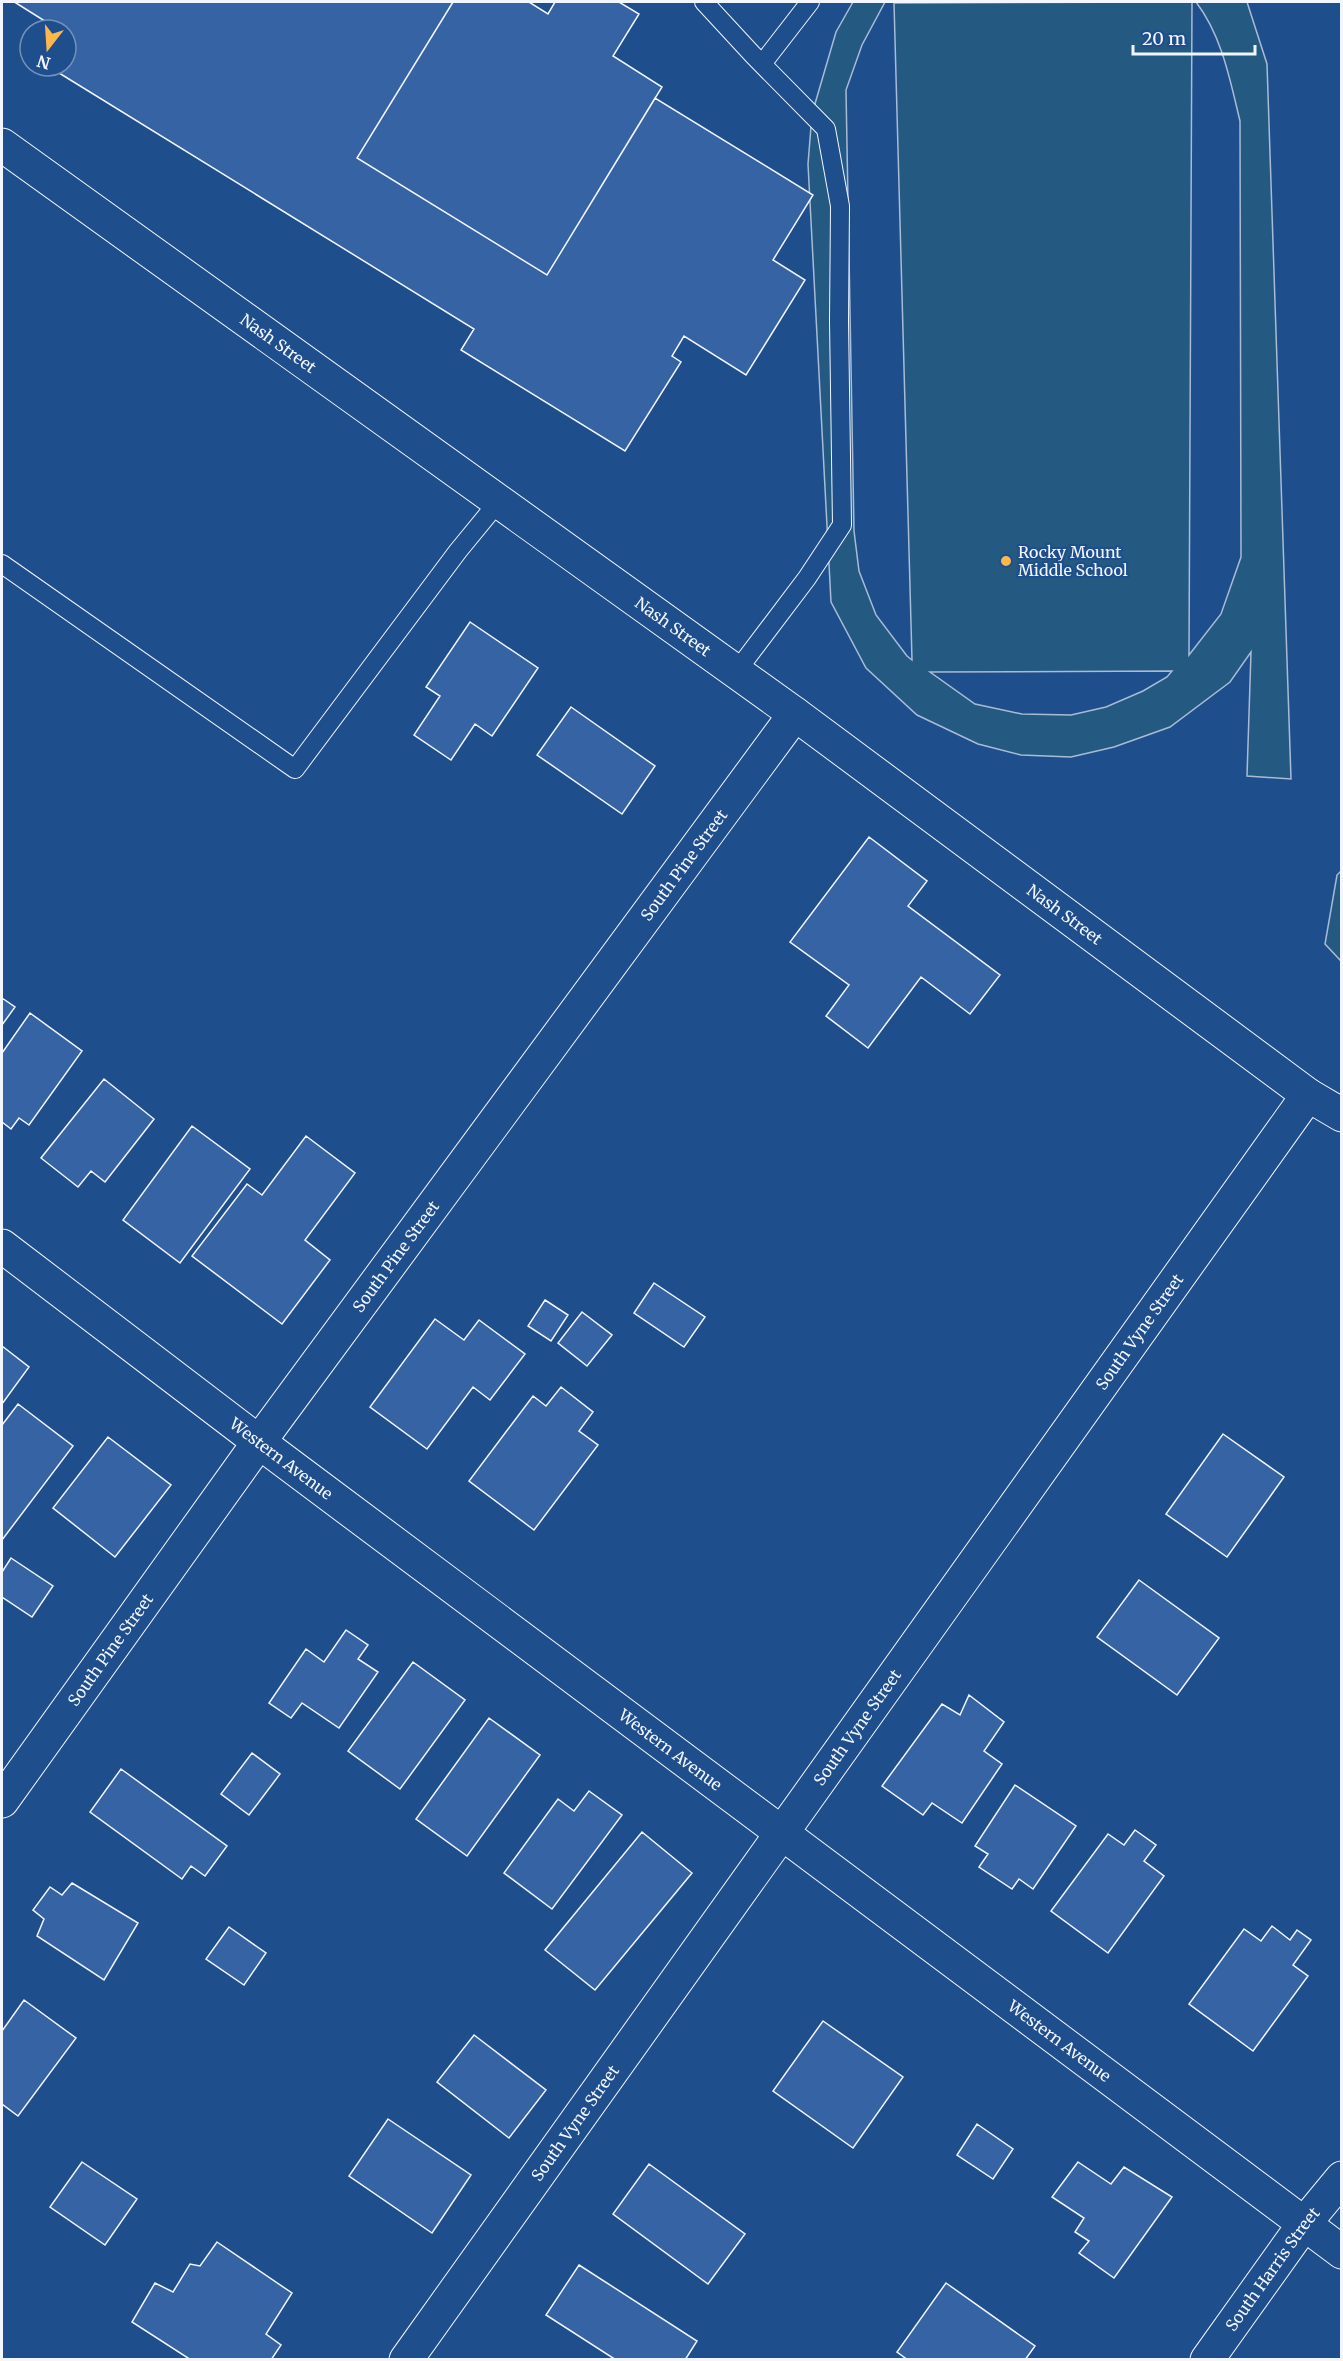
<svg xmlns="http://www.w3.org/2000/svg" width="1343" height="2361" viewBox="0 0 1343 2361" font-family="Merriweather,serif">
<rect width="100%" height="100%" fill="#1f4e8c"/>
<path fill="#245a82" stroke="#a8bbd7" stroke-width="1.5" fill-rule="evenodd" d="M853 2H885L862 45 846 90 854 531 859 571 876 615 907 656 912 660 894 3 1192 2 1189 655 1221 614 1241 557 1240 121C1230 80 1222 36 1196 2H1247L1267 64 1291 779 1247 776 1251 652 1230 682 1170 727 1114 747 1071 757 1021 755 978 744 917 715 866 668 831 602 808 164 812 114 836 32ZM1172 671 1167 677 1143 691 1106 707 1071 715 1022 714 975 704 930 672Z
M1341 871V961L1325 944 1337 875Z"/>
<path fill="#3563a3" stroke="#f2f6ff" stroke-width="1.5" d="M18 2H453L357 158 547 275 655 98 813 195 773 260 805 280 746 375 684 336 672 356 681 362 625 451 461 350 474 329 51 68 53 66H66V45L71 37 66 34V30H59L16 3Z
M453 2H529L548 14 555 2H619L639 14 613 56 662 87 547 275 357 158Z
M470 622 538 668 492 736 475 724 451 760 414 735 440 696 426 687Z
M571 707 655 766 622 814 537 755Z
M869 837 927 881 908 906 1000 975 970 1014 921 977 868 1048 826 1016 849 985 790 942Z
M2 998 15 1007 2 1025Z
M30 1013 82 1051 29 1125 19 1118 11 1129 2 1122V1053Z
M104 1079 154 1119 105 1182 91 1171 78 1187 41 1158Z
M192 1126 250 1169 180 1263 123 1220Z
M306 1136 355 1173 305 1240 330 1260 282 1324 192 1256 247 1184 262 1195Z
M654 1283 705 1317 684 1347 634 1313Z
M545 1300 568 1315 551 1341 528 1326Z
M582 1312 612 1335 587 1366 558 1343Z
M435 1319 464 1340 479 1320 525 1354 490 1400 473 1387 427 1449 370 1407Z
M2 1346 29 1367 2 1404Z
M561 1387 593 1412 579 1431 598 1445 534 1530 469 1481 533 1396 546 1406Z
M18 1404 73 1446 2 1540V1425Z
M1223 1434 1284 1477 1227 1557 1166 1514Z
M108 1437 171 1485 115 1557 53 1508Z
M11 1558 53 1586 32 1617 2 1597V1572Z
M1139 1580 1219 1638 1177 1695 1097 1637Z
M346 1630 368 1645 358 1659 378 1672 339 1728 302 1703 291 1718 269 1703 306 1649 324 1662Z
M413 1662 465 1700 400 1789 348 1751Z
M969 1695 1004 1722 984 1751 1002 1764 962 1823 932 1803 923 1815 882 1786 942 1704 960 1715Z
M489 1718 540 1755 467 1856 416 1819Z
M252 1753 280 1774 249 1815 221 1794Z
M121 1769 227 1846 205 1876 191 1866 182 1879 90 1812Z
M1015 1785 1076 1826 1033 1889 1019 1879 1012 1889 979 1867 988 1854 975 1846Z
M589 1791 622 1815 552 1909 504 1873 558 1799 574 1811Z
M1135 1830 1156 1845 1144 1861 1164 1876 1108 1953 1051 1911 1108 1834 1124 1845Z
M642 1832 692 1873 595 1990 545 1950Z
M72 1883 138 1923 104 1980 37 1936 44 1919 33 1910 50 1887 62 1895Z
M1272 1926 1290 1940 1297 1930 1311 1940 1293 1965 1308 1976 1253 2051 1189 2004 1244 1929 1261 1941Z
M229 1927 266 1953 244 1985 206 1959Z
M24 2000 76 2038 18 2116 2 2104V2031Z
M823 2021 903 2077 853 2148 773 2091Z
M474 2035 546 2090 509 2138 437 2082Z
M388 2119 471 2175 432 2233 349 2176Z
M977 2124 1013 2149 993 2179 957 2155Z
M82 2162 137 2199 105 2245 50 2207Z
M1078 2162 1111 2184 1124 2167 1172 2197 1114 2278 1079 2253 1089 2241 1075 2232 1084 2218 1052 2197Z
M649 2164 745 2234 708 2284 613 2214Z
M217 2242 292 2293 266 2334 281 2345 271 2360H191L132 2322 155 2283 173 2292 190 2264 200 2266Z
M579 2265 697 2341 685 2360H616L546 2315Z
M946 2283 1035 2346 1025 2360H908L897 2352Z"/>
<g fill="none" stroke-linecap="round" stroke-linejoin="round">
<defs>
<path id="lane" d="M704 2 753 55 826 129 840 206 839 321 842 525 807 578 736 672
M762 64 810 2
M2 564 295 769 458 551 499 501"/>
<g id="street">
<path id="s1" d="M2 1801 259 1442 795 714"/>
<path id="s2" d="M406 2360 1308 1095"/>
<path id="s3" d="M1207 2360 1304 2224 1342 2178"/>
</g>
<g id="secondary">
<path id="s4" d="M2 145 795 714 1308 1095 1342 1115"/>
<path id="s5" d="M2 1246 259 1442 1342 2252"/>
</g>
</defs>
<use href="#lane" stroke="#f2f6ff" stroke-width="20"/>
<use href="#street" stroke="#f2f6ff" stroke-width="35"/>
<use href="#secondary" stroke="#f2f6ff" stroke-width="35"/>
<use href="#lane" stroke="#1f4e8c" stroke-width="18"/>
<use href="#street" stroke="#1f4e8c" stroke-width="33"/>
<use href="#secondary" stroke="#1f4e8c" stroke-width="33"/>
</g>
<circle fill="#ffb74d" stroke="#1f4e8c" stroke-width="2" cx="1006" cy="561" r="6"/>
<g text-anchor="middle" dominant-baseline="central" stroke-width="4.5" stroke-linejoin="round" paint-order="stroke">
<g font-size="16" fill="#f2f6ff" stroke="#1f4e8c">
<text stroke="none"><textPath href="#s4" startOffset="340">Nash Street</textPath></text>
<text stroke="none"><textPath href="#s4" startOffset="826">Nash Street</textPath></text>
<text stroke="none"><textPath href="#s1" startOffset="1158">South Pine Street</textPath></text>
<text stroke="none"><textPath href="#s4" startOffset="1312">Nash Street</textPath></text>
<text stroke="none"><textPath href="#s1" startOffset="672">South Pine Street</textPath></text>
<text stroke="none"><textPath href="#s2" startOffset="1263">South Vyne Street</textPath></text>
<text stroke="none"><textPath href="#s5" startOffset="351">Western Avenue</textPath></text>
<text stroke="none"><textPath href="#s1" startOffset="186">South Pine Street</textPath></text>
<text stroke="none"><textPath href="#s2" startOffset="777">South Vyne Street</textPath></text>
<text stroke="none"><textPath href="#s5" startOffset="837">Western Avenue</textPath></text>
<text stroke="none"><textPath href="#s5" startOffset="1323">Western Avenue</textPath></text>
<text stroke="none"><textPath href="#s2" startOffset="291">South Vyne Street</textPath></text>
<text stroke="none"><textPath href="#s3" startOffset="112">South Harris Street</textPath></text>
</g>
<g font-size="16" fill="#f2f6ff" stroke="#1f4e8c" text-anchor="start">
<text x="1018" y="552">Rocky Mount<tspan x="1018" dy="18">Middle School</tspan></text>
</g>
</g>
<rect width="1343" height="2361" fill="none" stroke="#f2f6ff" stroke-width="6"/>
<g transform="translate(48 48) rotate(197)"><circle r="28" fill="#1f4e8c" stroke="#7391ba" stroke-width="1.5"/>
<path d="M0-4.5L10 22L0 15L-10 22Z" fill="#ffb74d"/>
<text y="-9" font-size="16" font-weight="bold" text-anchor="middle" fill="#f2f6ff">N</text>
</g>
<path d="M1133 45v9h122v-9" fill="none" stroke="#f2f6ff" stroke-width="3"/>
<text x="1142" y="45" font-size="18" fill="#f2f6ff" stroke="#1f4e8c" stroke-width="4.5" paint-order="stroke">20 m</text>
</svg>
